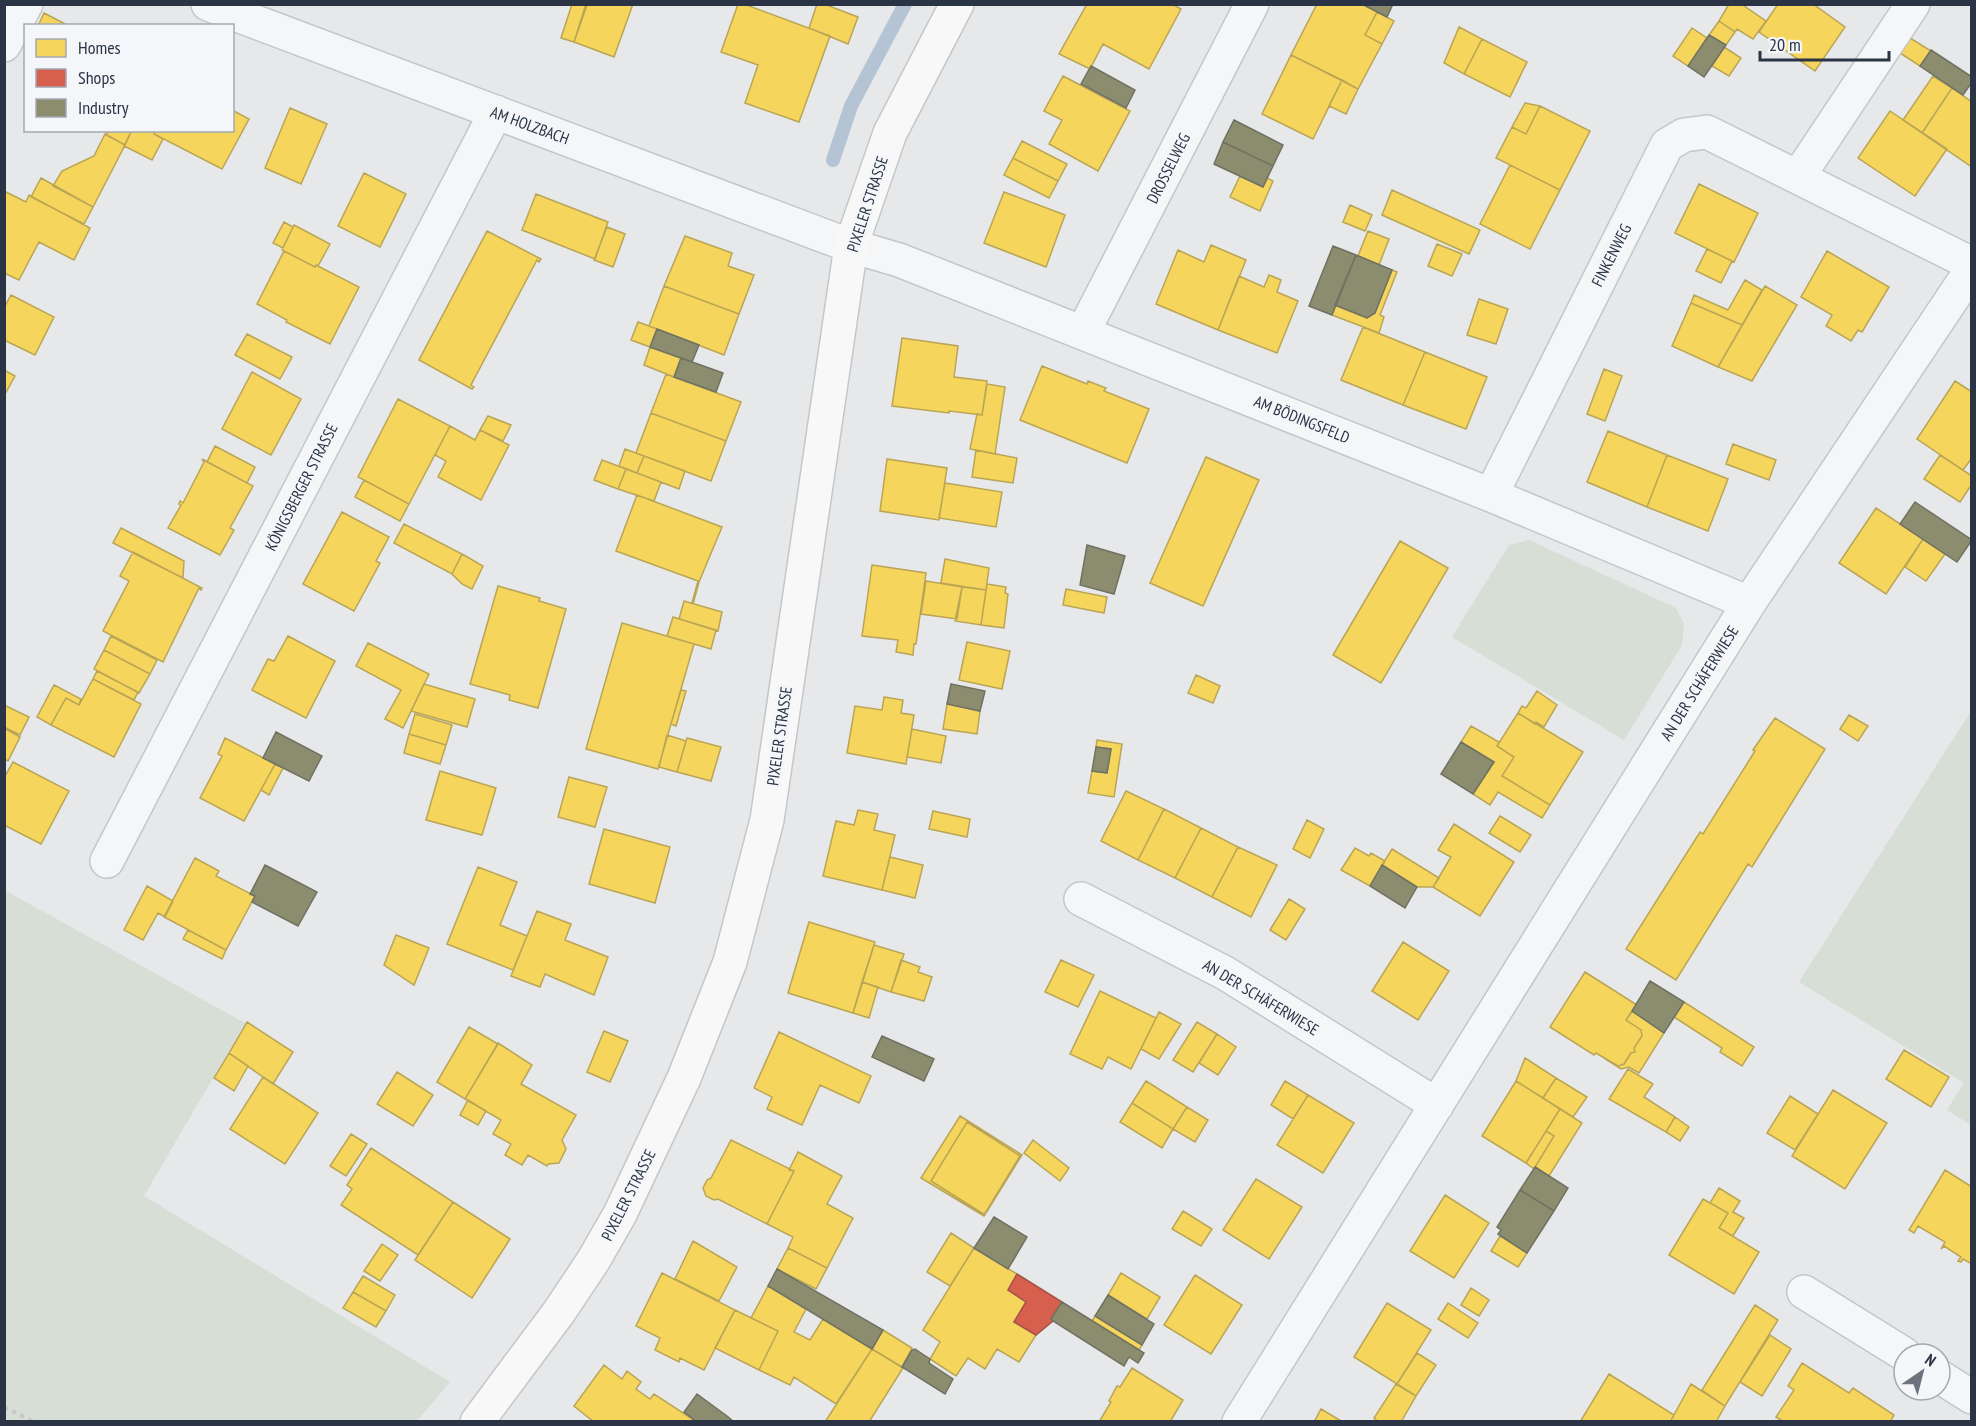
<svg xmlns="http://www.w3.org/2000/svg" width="1976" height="1426" viewBox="0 0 1976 1426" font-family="'PT Sans Narrow',sans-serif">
<rect width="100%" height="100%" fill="#e6e8ea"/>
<path fill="#d6ded6" d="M1529 540 1676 608 1684 624 1682 645 1624 740 1452 637 1509 545Z
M1971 711V1125L1947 1110 1964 1083 1799 982Z
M4 890 245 1023 144 1196 450 1382 417 1421H5Z"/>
<path fill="#f6d55c" stroke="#b9a555" stroke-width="1.5" d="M572 4 587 5 574 42 561 38Z
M586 4H633L614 57 574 42Z
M738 4H744L830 36 799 122 745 103 758 65 721 52Z
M817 4H824L858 17 848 44 809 28Z
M1087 4H1172L1181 9 1149 69 1103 44 1090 69 1059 54Z
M1317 4H1362L1377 12 1365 35 1382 44 1358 89 1291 55Z
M1729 4H1741L1766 21 1753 39 1737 29 1735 32 1719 21Z
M1778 4H1813L1845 27 1815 71 1759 32Z
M1377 12 1394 21 1382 44 1365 35Z
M44 13 69 26H38Z
M1719 21 1735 32 1726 45 1709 35Z
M1459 27 1482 39 1464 74 1444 63Z
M1692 28 1707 38 1688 66 1673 56Z
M1910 38 1931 51 1920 66 1900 53Z
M1482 39 1527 62 1510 97 1464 74Z
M1724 47 1741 58 1729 76 1712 66Z
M1291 55 1342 80 1313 139 1262 114Z
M1063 76 1130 111 1098 171 1049 144 1062 120 1044 111Z
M1933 76 1952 88 1922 133 1903 120Z
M1342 80 1358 89 1346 114 1329 106Z
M1952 88 1972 102V167L1922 133Z
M1525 103 1540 106 1526 134 1512 127Z
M1540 106 1590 131 1560 190 1496 158 1512 127 1526 134Z
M290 108 327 124 301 184 265 168Z
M232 110 249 119 222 169 154 134 156 130H232Z
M1890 111 1947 149 1915 196 1858 158Z
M108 130H132L125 145 106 135Z
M132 130H156L154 134 163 139 152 160 124 146Z
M105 134 125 145 93 207 53 186 62 171 94 156Z
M1022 141 1067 164 1058 181 1013 158Z
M1013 158 1058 181 1049 198 1004 175Z
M1510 165 1560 190 1530 249 1480 224Z
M364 173 406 194 380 247 338 226Z
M1240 176 1263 187 1267 178 1273 181 1260 211 1230 197Z
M41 178 93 207 84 224 31 197Z
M1699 184 1758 213 1734 262 1675 233Z
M1392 190 1480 230 1469 254 1382 215Z
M4 191 26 202 29 195 90 228 74 260 39 242 19 280 4 273Z
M1004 192 1065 215 1046 267 984 243Z
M536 194 608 222 595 259 522 230Z
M1350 205 1372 215 1365 231 1343 222Z
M284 222 293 227 283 248 273 243Z
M294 225 330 244 318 266 316 265 315 267 282 250Z
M607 227 625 234 613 267 594 260Z
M487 231 541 259 539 262 537 260 471 385 474 387 472 389 419 360Z
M1368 231 1389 239 1379 265 1358 256Z
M685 236 732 253 728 266 754 275 739 314 664 286Z
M1437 244 1462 254 1452 276 1428 266Z
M1211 245 1246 260 1218 330 1156 304 1178 250 1204 262Z
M1707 249 1732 261 1721 283 1696 271Z
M284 251 315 267 316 265 359 287 330 344 286 322 287 320 257 304Z
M1827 251 1889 287 1862 332 1858 330 1851 341 1826 326 1832 315 1801 297Z
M1392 270 1397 272 1380 315 1384 317 1379 333 1332 315 1335 305 1367 318 1375 313Z
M1269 275 1281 280 1277 292 1298 301 1277 353 1218 330 1239 276 1264 287Z
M1745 280 1762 290 1742 325 1691 303 1694 295 1728 310Z
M664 286 739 314 724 355 649 326Z
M1765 286 1797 305 1752 381 1718 367Z
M11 295 54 317 35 355 4 340V308Z
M1479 299 1508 309 1496 344 1467 335Z
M1691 303 1742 325 1718 367 1672 346Z
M638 322 657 329 650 347 631 340Z
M1363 327 1425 352 1403 405 1341 380Z
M247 334 292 357 280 379 235 355Z
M902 338 958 346 954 377 987 381 982 415 949 411V413L892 406Z
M650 347 681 358 674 377 644 365Z
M1425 352 1487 377 1466 429 1403 405Z
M1042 366 1087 384 1088 381 1106 388 1104 391 1149 409 1127 463 1020 420Z
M1604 369 1622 376 1605 421 1587 414Z
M4 370 15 376 4 396Z
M252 372 301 399 271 455 222 429Z
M666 374 741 402 726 441 651 413Z
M1955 381 1972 392V458L1963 470 1917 439Z
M987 384 1005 387 995 454 970 449 977 414 982 415Z
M398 399 450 426 409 504 358 477Z
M651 413 726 441 711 481 636 453Z
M488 416 511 425 503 441 480 430Z
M450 426 475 440 480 430 509 445 481 500 438 477 446 461 435 455Z
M1608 431 1667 455 1647 507 1587 482Z
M1733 444 1776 460 1769 480 1726 464Z
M215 446 255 467 247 483 207 462Z
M625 449 644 456 637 473 619 466Z
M976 450 1017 458 1013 483 972 477Z
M1667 455 1728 479 1708 531 1647 507Z
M1940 455 1972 476V484L1960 502 1924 479Z
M644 456 685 471 679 489 637 473Z
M1206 457 1259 480 1203 606 1150 583Z
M202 459 253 486 230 528 234 530 220 555 168 528 181 505 179 504 180 501 183 503 204 462Z
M887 459 947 468 939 520 880 511Z
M602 460 626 469 618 489 594 480Z
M626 469 661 482 654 501 618 489Z
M364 480 409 504 400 521 355 497Z
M945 483 1002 492 996 527 939 518Z
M637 495 722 527 699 582 693 604 692 603 698 581 616 551Z
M1876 508 1923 539 1886 594 1839 563Z
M342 512 389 537 376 561 380 563 354 611 303 584Z
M404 524 462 554 452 574 394 543Z
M121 528 184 561 183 578 113 543Z
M1923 539 1945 554 1926 581 1905 567Z
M1400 541 1448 568 1381 683 1333 655Z
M133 552 202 588 201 590 199 588 163 662 103 631 129 581 120 576Z
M462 554 483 566 472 589 462 584 452 574Z
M945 559 989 568 986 590 941 583Z
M872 565 926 573 916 644H914L913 655 896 652 898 640 862 636Z
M926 581 962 587 957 619 921 614Z
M987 584 1006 587 1005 593 1008 594 1004 628 981 625Z
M498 586 540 598 539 601 566 609 538 708 509 700 510 695 470 684Z
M962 587 986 590 981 625 955 621Z
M1066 589 1107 597 1104 613 1063 605Z
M684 601 722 612 718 631 679 619Z
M673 617 716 630 711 649 667 636Z
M622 623 694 644 658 769 586 749Z
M111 636 157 660 150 674 104 650Z
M288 636 335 661 306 718 252 690 268 659 274 661Z
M967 642 1010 651 1002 689 959 680Z
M368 643 429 674 403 728 385 719 401 690 356 666Z
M104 650 150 674 139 693 94 669Z
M97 671 138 692 134 700 93 679Z
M1196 675 1220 686 1213 703 1188 693Z
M93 679 141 704 114 757 51 725 66 698 79 705Z
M424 684 475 699 467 727 411 711Z
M54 685 81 699 79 705 66 698 51 725 37 717Z
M681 690 686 691 676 726 671 724Z
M1537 691 1557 705 1544 727 1536 722 1535 724 1518 713 1522 706 1526 708Z
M884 697 903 700 901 713 914 715 906 764 847 753 855 706 882 710Z
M947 704 980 711 977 734 943 729Z
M4 705 29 717 20 735 4 727Z
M1518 713 1583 752 1550 805 1502 776 1514 757 1497 746Z
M415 714 452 725 446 745 409 734Z
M1849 715 1868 726 1858 741 1840 729Z
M1775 718 1825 749 1752 867 1748 864 1676 980 1626 949 1700 832 1703 834 1755 751 1753 750Z
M1471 726 1499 742 1497 746 1514 757 1502 776 1550 805 1542 818 1498 792 1490 805 1473 794 1494 762 1461 742Z
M4 728 20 737 8 761 4 759Z
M912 729 946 736 941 763 907 757Z
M409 734 446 745 440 764 404 753Z
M667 735 686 741 677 772 659 767Z
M225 738 275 764 244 821 200 798 222 756 218 754Z
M687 738 721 747 711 781 677 772Z
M1097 740 1122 744 1114 797 1088 793 1092 771 1107 773 1111 749 1096 747Z
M13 762 69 791 41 844 4 825V778Z
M275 764 283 768 269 795 261 790Z
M440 771 496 788 482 835 426 820Z
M569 777 607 787 595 827 558 817Z
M1126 791 1164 809 1138 860 1101 841Z
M1164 809 1201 828 1175 878 1138 860Z
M858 810 878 814 874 830 895 835 882 890 823 876 836 821 854 825Z
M933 811 970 819 967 837 929 829Z
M1500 816 1531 835 1520 852 1489 833Z
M1307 820 1324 829 1310 858 1293 849Z
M1454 824 1514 862 1480 916 1433 887 1451 857 1438 850Z
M1201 828 1238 847 1212 897 1175 878Z
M604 829 670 847 655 903 589 884Z
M1238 847 1277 865 1251 917 1212 897Z
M1355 848 1369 856 1371 853 1385 861 1370 886 1341 870Z
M1392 849 1439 878 1433 887H1417L1382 865Z
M890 857 923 865 915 898 882 890Z
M195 858 219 871 216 876 255 896 226 950 164 917Z
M478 867 517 882 500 925 527 936 513 970 447 944Z
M147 886 173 901 165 917 158 913 143 940 124 930Z
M1289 899 1305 909 1286 940 1270 930Z
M537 911 571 924 565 940 608 957 594 995 545 974 540 987 511 976Z
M809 922 875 942 853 1013 788 993Z
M188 930 226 950 222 959 183 939Z
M396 935 429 948 414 985 384 965Z
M1403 942 1449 971 1418 1020 1372 991Z
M874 945 904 954 891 992 862 982Z
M901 960 920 967 918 972 932 977 924 1001 891 992Z
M1061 960 1094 975 1078 1007 1045 992Z
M1585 972 1637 1005 1626 1020 1641 1030 1642 1036 1634 1048 1635 1052 1631 1053 1624 1064 1618 1066 1596 1053 1594 1055 1550 1027Z
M862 982 878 987 869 1018 853 1013Z
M1100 991 1156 1018 1131 1069 1108 1057 1102 1069 1070 1054Z
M1684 1002 1754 1047 1742 1066 1720 1052 1722 1048 1674 1017Z
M1632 1011 1664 1033 1639 1073 1629 1067 1621 1069 1604 1058 1618 1066 1624 1064 1631 1053 1635 1052 1634 1048 1642 1036 1641 1030 1626 1020Z
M1159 1012 1181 1024 1159 1059 1141 1049Z
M247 1022 293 1052 273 1084 229 1053Z
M1197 1022 1217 1034 1193 1072 1173 1060Z
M469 1027 498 1044 465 1099 437 1082Z
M604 1031 628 1041 610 1082 587 1072Z
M779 1032 871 1076 859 1103 820 1085 802 1125 767 1109 772 1097 754 1088Z
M1217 1034 1236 1047 1218 1075 1199 1063Z
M498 1043 532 1065 521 1084 576 1115 562 1140 566 1149 559 1163 548 1164 547 1166 528 1155 522 1165 505 1155 511 1144 493 1134 501 1120 465 1099Z
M1904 1050 1949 1077 1931 1107 1886 1079Z
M229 1053 248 1066 234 1091 214 1078Z
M1525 1058 1556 1078 1543 1098 1516 1081Z
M1628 1069 1653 1084 1644 1097 1675 1117 1666 1132 1609 1099Z
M397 1072 433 1095 413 1126 377 1104Z
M263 1077 318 1113 285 1164 230 1129Z
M1556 1078 1587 1097 1573 1117 1543 1098Z
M1146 1081 1187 1107 1173 1129 1132 1103Z
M1285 1081 1308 1095 1293 1119 1271 1105Z
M1516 1081 1560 1109 1526 1163 1482 1136Z
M1833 1090 1887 1123 1845 1189 1792 1156Z
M1308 1095 1354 1123 1323 1173 1277 1145Z
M1790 1096 1818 1114 1795 1150 1767 1133Z
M468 1100 486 1111 478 1125 460 1115Z
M1132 1103 1173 1129 1162 1148 1120 1122Z
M1187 1107 1208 1120 1195 1142 1173 1129Z
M1560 1109 1582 1123 1549 1176 1535 1167 1554 1136 1546 1131Z
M960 1116 1022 1155 986 1213 1020 1156 967 1122 931 1181 985 1215 984 1216 921 1178Z
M1675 1117 1689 1127 1680 1141 1666 1132Z
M967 1122 1020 1156 984 1215 931 1181Z
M1546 1131 1554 1136 1534 1169 1526 1163Z
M351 1134 367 1144 346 1176 330 1166Z
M731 1140 794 1171 767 1224 718 1199 714 1200 706 1196 703 1188 707 1180 711 1178Z
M1033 1140 1069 1168 1060 1181 1024 1153Z
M371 1148 453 1202 418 1255 341 1205 352 1189 347 1185Z
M798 1152 842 1176 827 1204 853 1218 827 1268 788 1248 793 1237 767 1224 794 1171 789 1170Z
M1945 1170 1972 1187V1264L1963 1259 1961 1262 1958 1261 1961 1257 1944 1246 1941 1249 1945 1242 1918 1226 1914 1233 1909 1230Z
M1256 1179 1302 1207 1269 1259 1223 1230Z
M1719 1188 1740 1201 1733 1212 1744 1218 1733 1236 1719 1228 1728 1213 1710 1203Z
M1445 1195 1489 1223 1454 1278 1410 1251Z
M1703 1199 1728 1213 1719 1228 1759 1252 1734 1294 1669 1255Z
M453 1202 510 1239 472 1298 415 1260Z
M1183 1211 1212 1229 1201 1246 1172 1229Z
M951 1233 974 1248 950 1286 927 1272Z
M1500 1236 1527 1253 1518 1267 1491 1251Z
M693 1241 737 1267 719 1301 675 1279Z
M382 1244 398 1255 380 1281 364 1271Z
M788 1248 827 1268 816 1289 777 1269Z
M974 1248 1017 1274 1008 1290 1026 1302 1014 1322 1036 1335 1019 1362 997 1349 985 1369 968 1358 956 1376 930 1359 940 1342 923 1330Z
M662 1273 735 1310 704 1370 680 1358 679 1362 655 1350 660 1338 636 1326Z
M1121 1273 1160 1297 1147 1319 1108 1295Z
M1195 1275 1242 1305 1211 1354 1164 1325Z
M363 1276 395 1295 386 1311 353 1292Z
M768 1286 806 1309 794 1332 810 1340 823 1319 872 1349 836 1404 794 1377 790 1385 759 1370 778 1331 751 1318Z
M1471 1288 1489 1300 1479 1316 1461 1305Z
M353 1292 386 1311 376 1327 343 1308Z
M1387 1303 1431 1330 1397 1384 1354 1357Z
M1448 1303 1478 1323 1468 1338 1438 1319Z
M1755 1305 1778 1320 1725 1406 1702 1390Z
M735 1310 778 1331 759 1370 715 1348Z
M1095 1316 1142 1345 1139 1350 1092 1321Z
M883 1330 912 1348 902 1367 872 1349Z
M1770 1335 1791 1349 1762 1396 1740 1382Z
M872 1349 903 1368 869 1422H825Z
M1417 1353 1436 1365 1416 1396 1397 1384Z
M1802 1363 1849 1393 1853 1388 1894 1415 1890 1422H1784L1776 1417 1794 1390 1788 1386Z
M604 1365 622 1379 627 1371 641 1382 636 1389 650 1399 654 1394 697 1422H594L574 1406Z
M1132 1368 1183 1400 1170 1422H1099L1111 1402 1109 1401 1117 1386 1120 1387Z
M1609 1374 1674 1415 1670 1422H1580Z
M1396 1384 1416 1396 1401 1422H1379L1374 1418Z
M1691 1384 1725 1406 1716 1422H1670Z
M1321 1409 1343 1422H1314Z"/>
<path fill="#d6604d" stroke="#a3534b" stroke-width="1.5" d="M1017 1274 1062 1302 1051 1319 1053 1321 1036 1335 1014 1322 1026 1302 1008 1290Z"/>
<path fill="#8c8c6e" stroke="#6f7262" stroke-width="1.5" d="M1362 4H1393L1387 17Z
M1709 35 1726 45 1704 77 1688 66Z
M1931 50 1972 77V82L1963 95 1920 66Z
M1091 66 1135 90 1126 108 1081 84Z
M1234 120 1283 145 1273 166 1223 142Z
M1223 142 1273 166 1263 187 1214 164Z
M1333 246 1356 255 1332 315 1309 306Z
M1356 255 1392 270 1375 313 1367 318 1335 305Z
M657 329 699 345 692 362 650 347Z
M681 358 723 373 716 392 674 377Z
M1915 502 1972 540 1957 562 1900 524Z
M1087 545 1125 556 1114 594 1080 585Z
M951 684 985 691 980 711 947 704Z
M276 732 322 756 309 781 263 758Z
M1461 742 1494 762 1473 794 1441 774Z
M1096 747 1111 749 1107 773 1092 771Z
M265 865 317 892 298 926 252 902 255 896 250 894Z
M1382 865 1417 887 1405 908 1370 886Z
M1650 981 1684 1002 1664 1033 1632 1011Z
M882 1036 934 1059 924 1081 872 1057Z
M1535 1167 1568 1188 1554 1211 1520 1190Z
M1520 1190 1554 1211 1527 1253 1498 1234 1501 1230 1497 1227Z
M994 1217 1027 1237 1008 1269 974 1248Z
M777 1269 883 1330 872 1349 768 1286Z
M1108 1295 1154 1324 1142 1345 1095 1316Z
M1062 1302 1144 1353 1138 1363 1129 1357 1124 1366 1053 1321 1051 1319Z
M915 1349 930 1359 929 1363 953 1379 945 1394 902 1367 912 1350Z
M697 1394 727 1416 734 1422H697L684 1412Z"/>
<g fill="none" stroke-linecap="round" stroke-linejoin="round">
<path stroke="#b4c4d5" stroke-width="14" d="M833 160 851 106 905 4"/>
<defs>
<path id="street" d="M208 4 851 246 899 260 1491 495 1749 603
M4 45 26 4
M1798 177 1913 4
M1083 332 1252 4
M1491 495 1667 145 1684 135 1707 132 1972 264
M107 861 496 112
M1081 899 1225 973 1437 1105
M1804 1292 1904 1354
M1940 1377 1972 1397
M1239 1422 1749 603 1972 269"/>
<path id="secondary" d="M477 1422 559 1312 593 1261 620 1214 684 1078 730 962 767 820 851 246 890 133 957 4"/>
</defs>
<use href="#street" stroke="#c4c6c8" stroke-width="36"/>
<use href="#secondary" stroke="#c4c6c8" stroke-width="36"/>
<path stroke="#c5c6ca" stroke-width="4" stroke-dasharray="4.5 4.5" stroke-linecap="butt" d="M4 1407 34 1422"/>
<use href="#street" stroke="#f5f6f7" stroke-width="33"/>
<use href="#secondary" stroke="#f8f8f8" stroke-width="33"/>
</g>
<g text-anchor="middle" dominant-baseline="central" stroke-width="6" stroke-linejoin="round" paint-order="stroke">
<g font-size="16" fill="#2b3445" stroke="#f4f6f9">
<text transform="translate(530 125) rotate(20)">AM HOLZBACH</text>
<text transform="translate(1168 168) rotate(-63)">DROSSELWEG</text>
<text transform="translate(867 204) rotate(-72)">PIXELER STRASSE</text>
<text transform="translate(1611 255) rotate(-63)">FINKENWEG</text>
<text transform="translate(1302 419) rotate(22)">AM BÖDINGSFELD</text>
<text transform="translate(301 487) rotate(-63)">KÖNIGSBERGER STRASSE</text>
<text transform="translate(1699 683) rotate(-58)">AN DER SCHÄFERWIESE</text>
<text transform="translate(779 736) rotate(-82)">PIXELER STRASSE</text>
<text transform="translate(1261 997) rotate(31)">AN DER SCHÄFERWIESE</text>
<text transform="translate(628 1195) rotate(-63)">PIXELER STRASSE</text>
</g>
</g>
<rect width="1976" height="1426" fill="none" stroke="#2b3445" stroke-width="12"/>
<rect x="24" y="24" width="210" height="108" fill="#f4f6f9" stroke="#a4a8b1" stroke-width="1.5"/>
<rect x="36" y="39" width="30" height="18" fill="#f6d55c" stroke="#a4a8b1" stroke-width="1.5"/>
<text x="78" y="54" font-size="18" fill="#2b3445">Homes</text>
<rect x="36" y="69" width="30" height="18" fill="#d6604d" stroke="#a4a8b1" stroke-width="1.5"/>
<text x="78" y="84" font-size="18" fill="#2b3445">Shops</text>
<rect x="36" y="99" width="30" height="18" fill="#8c8c6e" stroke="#a4a8b1" stroke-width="1.5"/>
<text x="78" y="114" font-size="18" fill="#2b3445">Industry</text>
<g transform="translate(1922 1372) rotate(35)"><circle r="28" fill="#f4f6f9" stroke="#a4a8b1" stroke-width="1.5"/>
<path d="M0-4.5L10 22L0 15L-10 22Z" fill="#6c737f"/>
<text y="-9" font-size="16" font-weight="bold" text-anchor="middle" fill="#2b3445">N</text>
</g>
<path d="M1760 51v9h129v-9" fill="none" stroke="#2b3445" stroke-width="3"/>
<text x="1769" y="51" font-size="18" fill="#2b3445" stroke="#f4f6f9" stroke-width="4.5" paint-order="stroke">20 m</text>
</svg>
